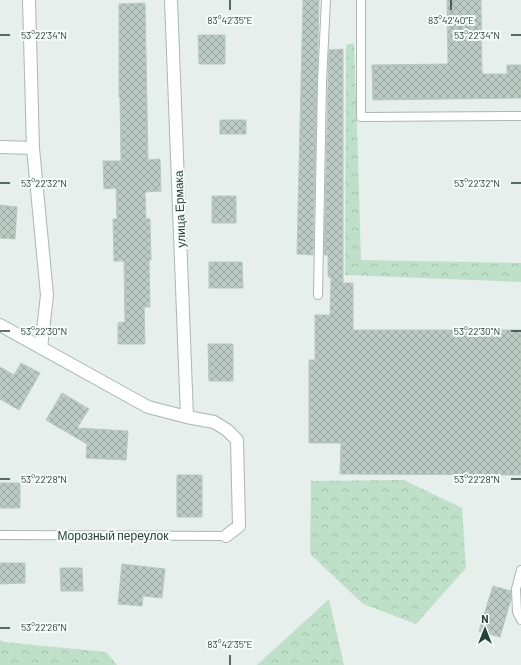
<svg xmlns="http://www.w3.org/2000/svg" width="521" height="665" viewBox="0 0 521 665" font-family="Barlow,sans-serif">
<defs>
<pattern id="forest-crowns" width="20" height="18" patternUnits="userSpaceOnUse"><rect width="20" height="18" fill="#bfe0c8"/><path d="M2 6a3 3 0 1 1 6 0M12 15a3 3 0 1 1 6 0" fill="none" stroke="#a4c1ad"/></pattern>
<pattern id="building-cross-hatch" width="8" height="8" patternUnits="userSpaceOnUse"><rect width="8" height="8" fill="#bbcac4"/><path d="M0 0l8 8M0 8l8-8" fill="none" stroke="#98a6a0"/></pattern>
</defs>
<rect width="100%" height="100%" fill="#e6efeb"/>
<path fill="url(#forest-crowns)" d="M354 43 357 126 361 260 521 263V282L345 275 346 45Z
M404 480 462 508 466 568 416 624 363 604 310 554 311 481Z
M329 599 344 665H257Z
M0 640 4 642 106 652 117 665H0Z"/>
<path fill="url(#building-cross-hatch)" stroke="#b8c9c2" d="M303 0H319L313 255 297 254Z
M447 0H481L482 74H507V65H521V98L373 100 372 65 448 64Z
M145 3 148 160 160 159 161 191 145 192 146 219H150L151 260H149L150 307H144L145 344H118V323L125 322 124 261H114L113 219H117L116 188 104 189 103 161H121L120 97H119V4Z
M198 35H225V64H199Z
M343 49V283H353V330H521V475L340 474 341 443H309V360H315V315H330L331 277H328V255H324L328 82 329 50Z
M220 120H246V134H220Z
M212 196H236V223H212Z
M0 205 17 207 15 239 0 238Z
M209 262H242L243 288H209Z
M208 344H233V381H209Z
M21 363 40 373 19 410 0 399V367L14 375Z
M62 393 89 409 77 428 128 431 126 460 86 458 87 444 46 420Z
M177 475H202V517H177Z
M0 483H20V508H0Z
M0 563H25V583L0 584Z
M122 564 165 569 162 598 143 596 142 606 118 604Z
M60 568H82L83 591H61Z
M493 586 511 591V599L500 637 479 631Z"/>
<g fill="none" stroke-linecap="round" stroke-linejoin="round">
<defs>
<path id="lane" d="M361 0V117L521 116
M318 295 322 82 326 0
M0 535 226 536
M521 570 516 589 517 612 521 620"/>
<path id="street" d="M29 0 33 148 47 295 41 348
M171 0 187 417
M0 147 33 148
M0 325 148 407 187 417 214 422 227 430 237 440 239 526 226 536"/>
</defs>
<use href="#lane" stroke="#a8b8b2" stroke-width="10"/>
<use href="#street" stroke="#a8b8b2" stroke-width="14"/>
<use href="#lane" stroke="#fff" stroke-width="8"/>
<use href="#street" stroke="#fff" stroke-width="12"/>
</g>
<path fill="none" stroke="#24423a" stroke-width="1.5" d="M230 0V10M451 0V10M0 35H10M511 35H521M0 183H10M511 183H521M0 331H10M511 331H521M0 479H10M511 479H521M0 628H10M230 655V665"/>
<g text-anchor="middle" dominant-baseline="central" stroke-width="4" stroke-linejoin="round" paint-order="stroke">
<g font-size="12" fill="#24423a" stroke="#f7fbf9">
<text transform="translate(179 209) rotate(-92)">улица Ермака</text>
<text x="113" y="535">Морозный переулок</text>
</g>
</g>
<g font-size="10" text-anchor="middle" fill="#24423a" stroke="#f7fbf9" stroke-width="4" stroke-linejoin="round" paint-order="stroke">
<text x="230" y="24">83°42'35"E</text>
<text x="451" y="24">83°42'40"E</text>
<text x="44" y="39">53°22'34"N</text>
<text x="477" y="39">53°22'34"N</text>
<text x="44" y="187">53°22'32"N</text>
<text x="477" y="187">53°22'32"N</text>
<text x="44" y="335">53°22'30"N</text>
<text x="477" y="335">53°22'30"N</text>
<text x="44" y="483">53°22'28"N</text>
<text x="477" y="483">53°22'28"N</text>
<text x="44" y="631">53°22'26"N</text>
<text x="230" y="648">83°42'35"E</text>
</g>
<g transform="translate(485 629)" stroke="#f7fbf9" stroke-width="3" paint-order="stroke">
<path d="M0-3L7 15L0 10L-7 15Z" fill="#24423a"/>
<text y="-6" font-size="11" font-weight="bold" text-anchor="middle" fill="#24423a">N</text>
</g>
</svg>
